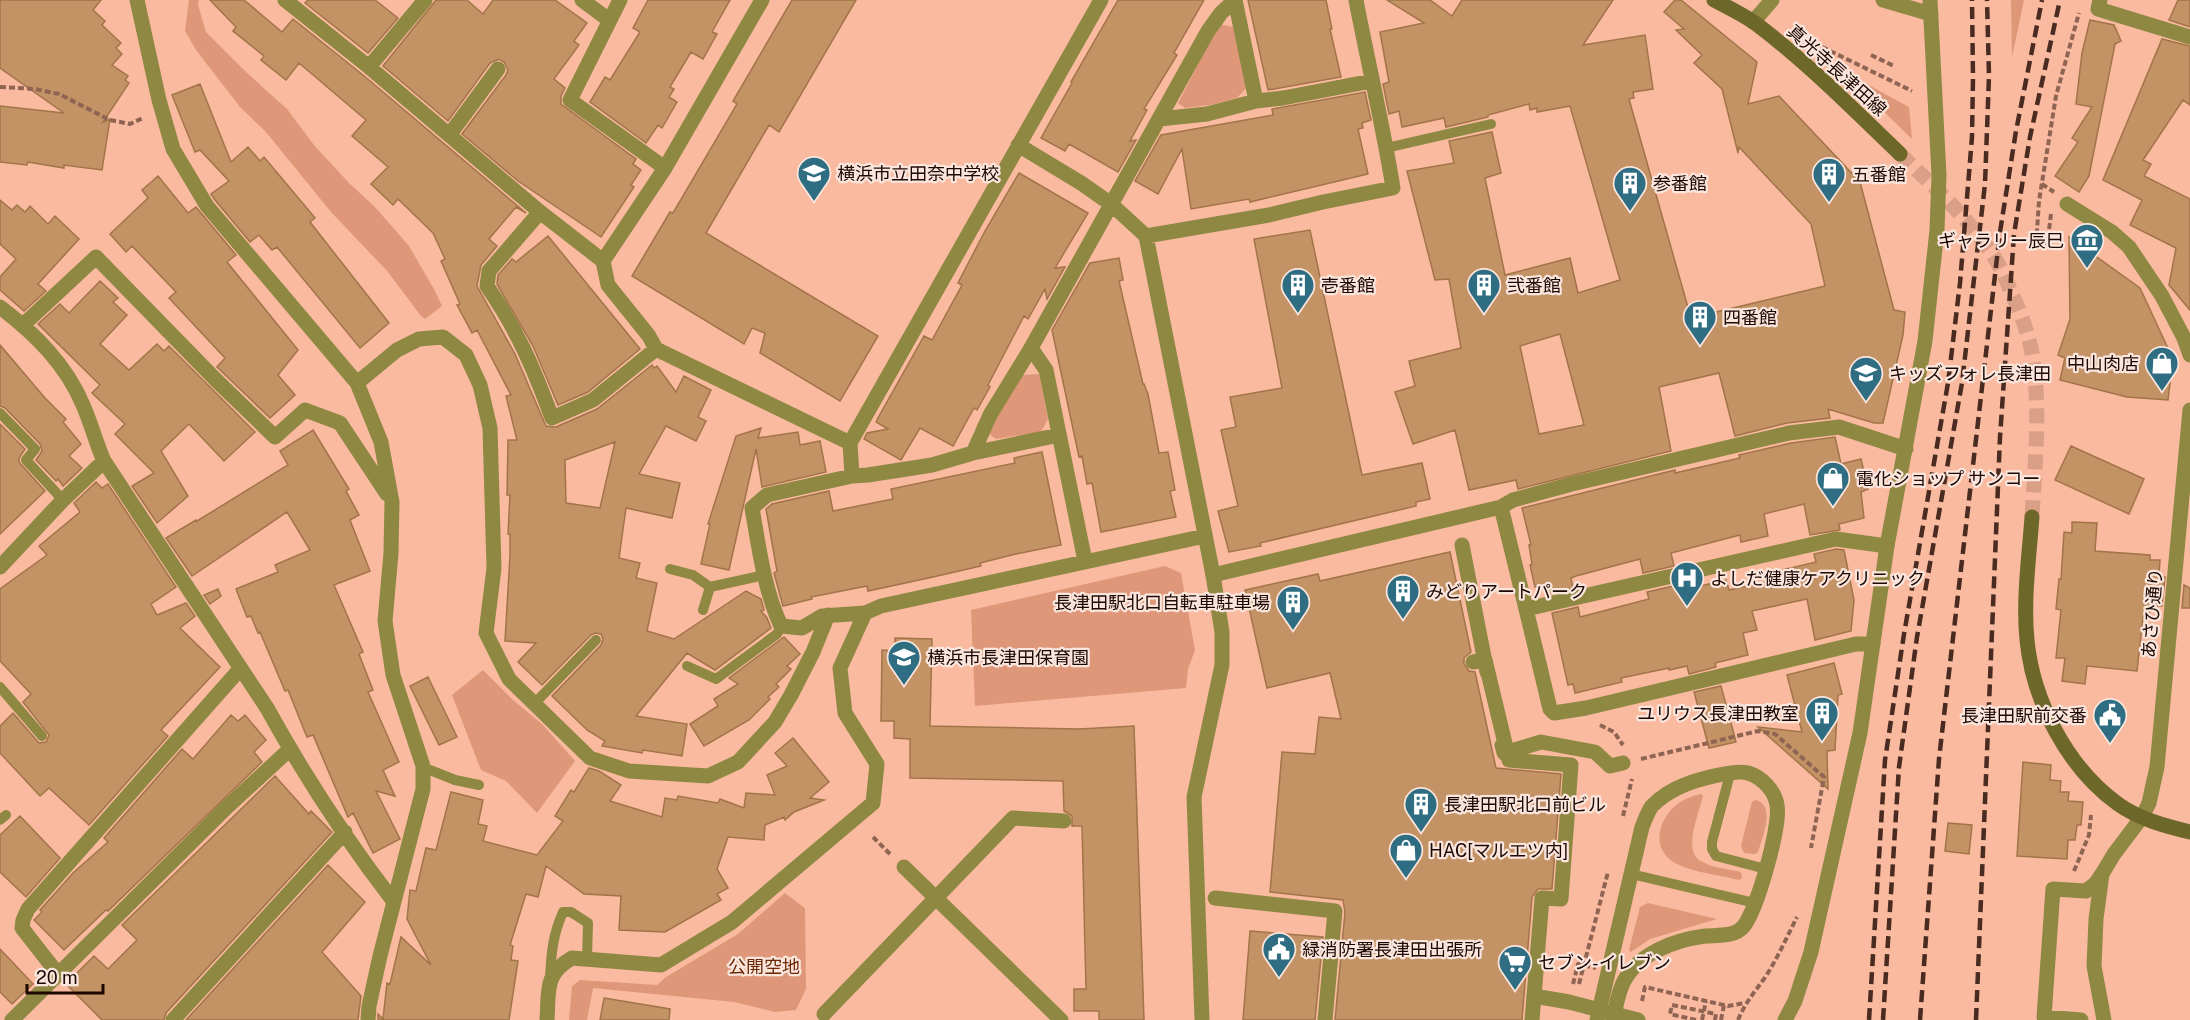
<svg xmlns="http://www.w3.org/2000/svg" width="2190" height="1020" viewBox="0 0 2190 1020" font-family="'Public Sans','Noto Sans JP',sans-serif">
<rect width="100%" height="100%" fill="#faba9f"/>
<path fill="#de9779" d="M189 0H199L198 5 206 32 245 71 287 109 314 145 349 183 375 207 409 246 435 291 442 306 425 319 421 316 388 272 331 212 266 132 240 107 196 50 185 31Z
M2011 0H2024L2012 57Z
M1219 24 1233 27 1247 87 1237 98 1210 105 1185 108 1178 103Z
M1841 70 1909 107 1912 139Z
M1039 374 1048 419 1041 432 996 439 988 433 1021 375Z
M1165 566 1181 573 1195 650 1188 669 1186 688 975 706 971 610Z
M483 670 512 699 543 725 575 761 537 813 506 781 481 770 452 695Z
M1701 794 1703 796C1699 814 1682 851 1701 861 1711 868 1729 869 1741 872L1742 878 1739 880C1720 875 1688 872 1672 861 1650 846 1660 816 1679 803 1686 798 1693 796 1701 794Z
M1755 800C1777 804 1762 838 1758 852L1755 854 1744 853 1741 846 1752 802Z
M785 893 805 908 806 989 796 1010 775 1012 734 1002 593 988 587 1020H569L572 986 580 980 657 985 666 977 738 934Z
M1648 903 1717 919 1650 939 1631 952 1629 950 1640 907Z"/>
<path fill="#c39366" stroke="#a27448" stroke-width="1.5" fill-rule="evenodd" d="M0 0H101L93 10 105 21 102 25 121 43 116 48 122 54 112 65 128 76 125 80 129 83 103 122 110 119 102 170 64 165V168L28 162 27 165 0 162V106L64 113 0 68Z
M210 0H244L282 32 293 19 363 75 526 213 516 207 489 239 497 246 481 265 477 286 515 354 546 426 556 427 597 409 652 365 654 368 657 366 676 392 684 376 711 390 698 417 706 421 696 441 666 426 639 474 680 483 672 518 626 508 619 558 640 563 636 578 657 583 647 631 674 639 746 591 761 599 764 610 761 611 767 618 771 628 715 670 687 653 636 716 687 724 682 756 643 750 642 753 602 746 605 741 587 730 552 696 601 645 603 639 601 634 595 633 591 635 542 685 518 662 536 643 505 641 510 555V534H508L510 495H507L508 440H517L506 396 511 395 477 330 472 333 457 305 460 304 441 261 445 259 433 233 398 199 393 205 371 184 388 167 352 136 366 120 299 63 286 80 261 60 264 56 233 31 236 27ZM615 442 600 508 566 503 565 460Z
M308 0H375L398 18 368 53 305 3Z
M436 0H467L483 14 493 0H555L587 23 574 41 579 45 554 79 565 88 561 96V104L636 159 633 164 641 170 631 185 634 187 601 237 518 181 462 134 506 75 508 70 504 62 499 59 490 63 448 121 383 66Z
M648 0H730L712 32 717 34 703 59 691 52 670 87 674 89 669 97 677 102 662 128 658 125 646 143 590 102 605 77 610 80 640 32 633 28Z
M792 0H856L779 132 769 125 706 233 878 336 840 401 760 353 765 333 752 328 744 344 632 276 670 212 673 213 737 104 733 101Z
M1118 0H1204L1174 53 1177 55 1144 109 1147 110 1130 141 1136 140 1118 172 1069 144 1065 151 1041 138 1072 83 1071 82Z
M1248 0H1326L1332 29H1330L1341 77 1268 90Z
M1387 0H1430L1452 16 1462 0H1613L1583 45 1645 35 1653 89 1633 92 1634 98 1629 99 1691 318 1825 286 1811 224 1739 147 1738 153 1722 89 1694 63 1702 55 1676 30 1684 29 1664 12 1675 0H1681L1757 62 1748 104 1779 96 1860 182 1894 310 1905 312 1903 335 1883 423H1874L1828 409 1830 418 1787 423 1735 436 1719 373 1659 387 1671 451 1518 489 1516 480 1469 490 1455 430 1413 444 1395 392 1415 386 1409 361 1461 348 1449 279 1435 280 1407 171 1454 163 1449 141 1492 132 1501 173 1485 178 1505 275 1570 258 1578 293 1620 280 1570 106 1537 112V108L1530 110 1529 104 1488 115V117L1446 127 1444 118 1402 127 1399 111 1389 114 1383 84 1389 82 1380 32 1424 23ZM1560 334 1584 425 1539 434 1520 346Z
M2178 0H2190V27L2169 20Z
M2090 20 2114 25 2121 41 2115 44 2089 176 2079 192 2055 176 2078 142 2072 138 2092 107 2076 104 2082 53Z
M2162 39 2190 46V105L2183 100 2143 160 2151 164 2144 176 2190 199V310L2169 285 2176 248 2130 225 2142 200 2103 180Z
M200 84 231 162 248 147 260 161 264 157 315 218 310 222 389 323 360 348 277 247 272 250 259 235 250 242 215 200 211 194 229 181 200 150 195 152 172 95Z
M1365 92 1371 120 1362 123 1363 128 1358 129 1368 174 1250 202 1249 199 1191 209 1182 149 1158 194 1135 181 1161 135 1273 115 1272 109Z
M1019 173 1088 213 1055 268 1065 267 1047 299 1045 289 1028 319 1024 316 988 385 990 387 977 410 974 408 953 446 920 428 901 460 864 439 867 433 888 429 876 422 879 416 924 336 932 340 962 285 958 283 985 231Z
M158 176 188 213 196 207 236 255 227 262 298 350 278 375 295 395 270 418 217 367 225 358 169 298 176 292 132 246 126 252 110 234 148 198 142 190Z
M0 200 12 210 17 205 25 212 30 206 48 224 55 216 79 239 38 284 46 291 24 311 0 290V277L16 259 0 244Z
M1310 230 1362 475 1422 463 1430 499 1416 502V506L1260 543 1261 546 1229 552 1218 511 1238 506 1221 430 1236 427 1230 397 1282 388 1254 239Z
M548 236 640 349 588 392 558 405 533 346 497 284 498 275 512 259 516 262Z
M2069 237 2140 288 2173 359 2168 400 2127 397 2060 380 2065 358 2058 355 2070 319Z
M1119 258 1123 280 1119 281 1143 384H1144L1148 394 1159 453 1168 452 1175 490 1170 491 1176 517 1101 532 1092 483 1087 484 1082 456 1079 457 1052 330 1090 263Z
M100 281 118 298 113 302 127 315 100 344 129 370 157 344 164 351 169 346 255 432 224 461 189 424 161 451 188 496 157 523 132 486 154 473 115 434 125 424 92 393 100 385 38 324 60 304 69 313Z
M0 345 45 398 66 419 63 422 81 444 69 456 82 468 63 486 58 479 56 481 36 460 42 451 40 444 5 408 0 406Z
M0 424 25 449 19 458V462L45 491 0 534Z
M761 428 758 438 798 432 800 445 820 441 826 472 762 487 756 449 729 570 701 564 710 524H708L736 436Z
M313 430 349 489 346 491 359 515 350 520 370 571 334 585 363 652 359 654 373 690 368 692 399 762 383 770 395 796 376 791 400 839 373 853 353 813 348 817 313 735 307 737 288 690 285 691 260 632 258 633 251 616 247 617 236 589 278 572 275 565 310 550 287 512 192 576 166 538 196 520 197 521 288 465 280 451Z
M1835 437 1841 464 1861 459 1868 489 1861 492 1864 518 1839 524 1840 530 1810 535 1804 504 1764 514 1768 536 1741 542 1740 535 1671 553 1674 566 1643 573 1640 559 1576 576 1571 578 1573 588 1548 594 1546 585 1535 587 1530 565 1532 564 1529 545H1531L1522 508 1675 470V473L1740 458 1739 455 1791 443Z
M2071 446 2144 479 2129 514 2055 480Z
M1042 452 1061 545 1016 554 980 563 981 566 933 577 868 591 867 586 811 597 812 599 783 606 774 573 777 571 766 509 772 504 829 491 833 511 893 499 891 489 1015 463 1014 458Z
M96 482 102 488 108 484 176 587 151 604 157 615 186 603 195 616 180 628 220 667 161 730 168 736 89 825 49 788 40 796 0 753V726L13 713 39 743 46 742 49 735 23 702 31 694 0 661V589L47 555 39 546 80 512 74 503Z
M2072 522 2097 523 2095 551 2150 555V560H2160L2159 575 2165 577 2162 606H2150L2149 618 2143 617 2137 671 2087 666 2085 684 2062 681 2065 658H2056L2061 610 2056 609 2059 579H2061L2064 532 2072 533Z
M1836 549 1844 550 1854 600 1851 631 1815 640 1807 599 1752 611 1757 630 1743 633 1748 655 1715 663 1716 667 1689 674 1687 666 1669 670V668L1621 678 1622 682 1575 693 1573 684 1568 685 1552 613 1578 607 1580 617 1649 599 1647 592 1678 585 1680 591 1726 580 1729 590 1766 582 1765 574 1816 562 1814 554Z
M1450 552 1471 652 1464 658V664L1469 671 1475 672 1496 768 1561 774 1552 889H1538L1532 897 1522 1020H1335L1345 912 1343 900 1270 892 1282 752 1315 754 1319 717 1341 719 1330 673 1267 688 1245 590 1318 574 1320 581Z
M2184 585 2190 588V608H2182Z
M218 589 221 596 210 604 204 595Z
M784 637 800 654 787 666 791 669 776 684 779 687 768 697 770 699 749 720 704 746 690 724 718 706 714 699 738 684 729 678Z
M895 638 932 639 930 726 1079 729 1134 726 1144 1020H1099V1011H1074V989H1086L1082 826H1072V816L1064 811 1063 781 910 778V739L894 738V721H881L882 650 895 651Z
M1834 663 1842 694 1838 695 1835 750 1827 751 1828 789 1758 727 1802 732 1787 675Z
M428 677 457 737 439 745 410 686Z
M1721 686 1736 742 1709 748 1694 692Z
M231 715 238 721 245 715 266 740 254 752 262 762 108 911 106 910 64 950 34 920 42 912 40 910 74 872 108 842 104 838 182 749 193 759Z
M793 738 829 782 810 798 824 800 794 812 785 820 784 817 765 825 764 840 728 837 717 869 728 888 717 894 721 900 665 932 619 930 621 896 584 894 546 866 538 897 526 894 510 945 513 946 511 960 518 961 509 1020H378V1014L383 1019 387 983 390 984 401 937 431 965 407 919 410 890 416 891 426 848 436 850 451 792 483 800 478 824 487 826 483 841 537 855 563 821 555 816 571 790 574 792 589 768 599 771 621 785 610 801 662 817 665 798 677 800 678 796 718 803 720 799 744 808 746 793 775 795 767 775 787 766 775 753Z
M2023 762 2051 765 2050 780 2061 781 2060 792H2069L2068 801 2083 802 2081 825H2077L2075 840H2068L2067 859 2017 856Z
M275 776 309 814 311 811 332 832 166 1013 164 1020H102L66 984 94 956 108 969 137 940 122 925Z
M20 816 60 858 26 897 0 872V835Z
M1948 823 1972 825 1969 854 1945 851Z
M328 865 365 902 322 952 361 996 358 1020H186Z
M1250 931 1323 937 1315 1020H1243Z
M0 949 33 984 12 1004 0 992Z
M604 998 670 1009 669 1020H600Z"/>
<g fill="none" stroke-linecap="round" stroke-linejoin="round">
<path stroke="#d99f87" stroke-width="15" stroke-dasharray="15 8" stroke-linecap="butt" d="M1900 154C1931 184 1963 213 1988 248 1998 261 2005 277 2011 292 2020 311 2028 332 2032 353 2041 407 2035 463 2032 517"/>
<path stroke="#906453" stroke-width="4" stroke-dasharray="6 3" stroke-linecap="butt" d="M1822 47 1912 91
M1871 55 1894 66
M0 87 35 89 59 94 110 120 130 124 143 118
M2042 184 2054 192
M2051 214 2047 246 2036 245 2039 201 2056 96 2079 13
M1600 725 1614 732 1623 745
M1641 759 1758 731 1775 734 1824 777 1811 848
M1623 816 1632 779
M873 837 890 854
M2074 871 2089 835 2091 815
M1579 984 1608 872
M1642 1001 1645 987 1728 1006 1745 1003
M1702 1020 1706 1001
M1721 1020 1724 1005
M1738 1020C1746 1001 1755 992 1766 976 1778 957 1787 937 1797 917"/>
<path stroke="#8f8843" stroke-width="10" d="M1386 148 1491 124
M0 413 35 449 26 460 63 500
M670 569 693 575 710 587 765 575
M703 610 710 587
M687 666 716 679 777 634 781 626
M0 687 42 736
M534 704 596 640
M423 772 430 770 455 780 479 785
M1730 774 1712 842V849L1716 856 1766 869
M0 820 6 815
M1631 874 1755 903
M550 979C551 954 553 934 563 912H571L588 923 587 958"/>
<path stroke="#8f8843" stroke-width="15" d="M1462 545 1487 672
M1502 745 1504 753 1541 742 1595 752 1610 766 1623 763
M904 867 1061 1020
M1215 898 1335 911 1325 1020
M824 1014 1013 818 1064 821
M1532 1020 1534 996"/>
<path stroke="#8f8843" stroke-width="15" d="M137 0 159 100 173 149 207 206 357 383 381 442 392 502 391 553 385 621 393 675 423 766V789L380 956 369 1006 368 1020
M285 0 369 67 540 212 603 261 608 285 649 336 656 349 850 443 1101 0
M582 0 609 20
M620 0 570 100 665 168
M1235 0 1256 101
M2100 0 2098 9 2190 37
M369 67 425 0
M1159 119 1207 114 1256 101 1283 98 1372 81
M450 134 498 69
M1018 145 1081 183 1111 204 1146 236 1213 575 1501 507 1513 500 1572 484 1789 433 1839 427 1906 449
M2067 204 2112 232 2129 247 2162 296 2184 338 2190 355
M540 212 489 271 487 286C517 329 534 369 552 418L593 400 656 349
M1146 236 1269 215 1323 202 1393 188C1383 125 1368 63 1356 0
M603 261 665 168 762 0
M0 307C34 333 66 364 83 405 91 423 96 443 104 461L267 708C304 775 347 841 394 902
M23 325 96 257 215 379 275 437 305 410 340 423 387 494
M1031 348 1046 370 1085 561
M357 383 397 350 419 339 443 337 466 355 480 385 490 428 494 568 486 633 509 679 590 758 629 771 708 776 738 762 775 722 791 695 813 652 828 615
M850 443 852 476
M973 453 990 415 1031 348 1208 31 1221 13 1235 0
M1501 507 1526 609 1836 539 1887 546
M0 567 63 500 104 461
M1526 609 1550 709 1554 713 1586 708 1856 644H1873
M865 613 822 616 802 628 781 626C764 589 759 548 752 508L767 495 852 476 868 475 932 465 973 453 1059 435
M2142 817 2149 803 2157 767 2190 410
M58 974 22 928 23 920 28 909 240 669
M12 1020 226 808 290 749
M173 1020 345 832
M547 1020C549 991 544 974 572 958L661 965 732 922 873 803 877 764 845 713 840 668 865 613 881 606 1205 536
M1597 1020 1642 827C1645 820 1648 811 1652 806 1660 798 1672 790 1682 786 1695 780 1735 769 1748 773 1762 777 1775 791 1777 805 1781 825 1757 911 1743 927 1734 937 1718 935 1705 936 1675 940 1639 953 1624 981 1618 992 1616 1007 1613 1020
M2081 1020 2044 1017 2053 889 2086 891 2095 884 2102 874"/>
<path stroke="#8f8843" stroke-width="15" d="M1883 0 1931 14
M1753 22 1772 0
M1202 1020 1194 797 1222 665V632L1213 575
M1785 1020 1795 1001 1811 952 1860 733 1887 546 1925 341 1937 230 1939 175 1930 0
M2104 1020 2094 966 2096 919 2102 874 2114 854 2142 817"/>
<path stroke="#6d6729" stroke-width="15" d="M1714 0C1727 7 1742 14 1755 23 1807 62 1853 109 1900 154
M2032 517C2029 558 2023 600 2027 640 2033 702 2068 768 2118 804 2139 819 2165 826 2190 832"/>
<path stroke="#492b21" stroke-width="4.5" stroke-dasharray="12 6" stroke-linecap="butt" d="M1869 1020 1885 760 1904 634 1948 383 1960 283 1972 137 1973 78 1972 0
M1883 1020 1899 767 1917 637 1962 383 1985 184 1989 76 1987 0
M1920 1020 1939 759 2000 232 2016 131 2042 0
M1976 1020 2000 437 2014 234 2030 137 2060 0"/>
<path stroke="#906453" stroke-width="4" stroke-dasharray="6 3" stroke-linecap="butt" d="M1573 984 1578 964 1596 968
M1696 1020 1670 1014 1672 1005 1716 1014 1715 1020"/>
<path stroke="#8f8843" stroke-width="15" d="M1473 662 1485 660 1509 760 1571 765 1561 899 1542 898 1534 996 1569 1002 1638 1020"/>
</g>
<defs>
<symbol id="school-pin" viewBox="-11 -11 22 30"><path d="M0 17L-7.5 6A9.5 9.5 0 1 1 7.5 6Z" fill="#2e6d82" stroke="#fbe6de"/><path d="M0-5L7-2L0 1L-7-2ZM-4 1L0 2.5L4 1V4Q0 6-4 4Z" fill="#fff"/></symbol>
<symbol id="building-pin" viewBox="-11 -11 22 30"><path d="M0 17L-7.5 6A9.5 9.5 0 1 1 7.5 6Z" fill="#2e6d82" stroke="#fbe6de"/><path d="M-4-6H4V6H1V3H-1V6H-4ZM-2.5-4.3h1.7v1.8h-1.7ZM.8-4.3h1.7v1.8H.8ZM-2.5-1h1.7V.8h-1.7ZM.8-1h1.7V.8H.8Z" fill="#fff"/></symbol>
<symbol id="museum-pin" viewBox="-11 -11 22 30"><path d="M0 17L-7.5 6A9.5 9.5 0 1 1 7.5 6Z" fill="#2e6d82" stroke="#fbe6de"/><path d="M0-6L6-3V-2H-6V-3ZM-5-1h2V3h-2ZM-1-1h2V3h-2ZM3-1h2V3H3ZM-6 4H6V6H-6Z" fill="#fff"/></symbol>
<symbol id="shop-pin" viewBox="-11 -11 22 30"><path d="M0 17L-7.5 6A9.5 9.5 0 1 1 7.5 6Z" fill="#2e6d82" stroke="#fbe6de"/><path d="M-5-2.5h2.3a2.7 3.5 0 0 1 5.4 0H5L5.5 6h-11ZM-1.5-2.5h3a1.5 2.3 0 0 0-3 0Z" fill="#fff"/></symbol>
<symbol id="hospital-pin" viewBox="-11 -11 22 30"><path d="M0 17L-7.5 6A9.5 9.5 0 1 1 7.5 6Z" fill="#2e6d82" stroke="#fbe6de"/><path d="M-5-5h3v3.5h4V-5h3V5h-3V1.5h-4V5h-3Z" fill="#fff"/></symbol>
<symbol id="civic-pin" viewBox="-11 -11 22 30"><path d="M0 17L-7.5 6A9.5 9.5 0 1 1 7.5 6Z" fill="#2e6d82" stroke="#fbe6de"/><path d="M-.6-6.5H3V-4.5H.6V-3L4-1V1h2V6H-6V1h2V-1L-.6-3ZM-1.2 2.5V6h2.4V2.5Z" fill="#fff"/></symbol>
<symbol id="supermarket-pin" viewBox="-11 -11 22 30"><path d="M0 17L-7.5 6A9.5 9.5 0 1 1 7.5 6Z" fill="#2e6d82" stroke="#fbe6de"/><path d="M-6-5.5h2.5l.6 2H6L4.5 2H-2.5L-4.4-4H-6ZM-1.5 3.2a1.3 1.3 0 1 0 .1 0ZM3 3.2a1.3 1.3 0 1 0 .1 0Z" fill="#fff"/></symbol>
</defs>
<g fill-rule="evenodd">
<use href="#school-pin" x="795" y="154" width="38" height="52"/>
<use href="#building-pin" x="1810" y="155" width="38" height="52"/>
<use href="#building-pin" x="1611" y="164" width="38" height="52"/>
<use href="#museum-pin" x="2068" y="221" width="38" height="52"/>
<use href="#building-pin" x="1279" y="266" width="38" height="52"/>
<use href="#building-pin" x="1465" y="266" width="38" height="52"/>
<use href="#building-pin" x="1681" y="298" width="38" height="52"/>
<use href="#shop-pin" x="2143" y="344" width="38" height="52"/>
<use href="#school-pin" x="1847" y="354" width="38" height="52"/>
<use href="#shop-pin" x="1814" y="459" width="38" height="52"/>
<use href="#hospital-pin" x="1668" y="559" width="38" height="52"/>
<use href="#building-pin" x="1384" y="572" width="38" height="52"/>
<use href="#building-pin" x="1274" y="583" width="38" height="52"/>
<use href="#school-pin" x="885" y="638" width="38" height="52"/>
<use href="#building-pin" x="1803" y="694" width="38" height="52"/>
<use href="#civic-pin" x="2091" y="696" width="38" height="52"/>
<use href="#building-pin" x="1402" y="785" width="38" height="52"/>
<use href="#shop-pin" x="1387" y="831" width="38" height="52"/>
<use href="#civic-pin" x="1260" y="930" width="38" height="52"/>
<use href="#supermarket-pin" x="1496" y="943" width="38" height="52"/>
</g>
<g text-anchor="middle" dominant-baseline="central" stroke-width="4.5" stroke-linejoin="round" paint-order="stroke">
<g font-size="18" fill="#1c0701" stroke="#fbe6de">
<text transform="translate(1837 70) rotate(42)">真光寺長津田線</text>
<text transform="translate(2152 613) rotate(-85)">あさひ通り</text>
</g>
<g font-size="18" fill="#1c0701" stroke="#fbe6de" text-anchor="start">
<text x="837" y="173">横浜市立田奈中学校</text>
<text x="1852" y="174">五番館</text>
<text x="1653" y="183">参番館</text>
<text x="2064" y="240" text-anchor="end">ギャラリー辰巳</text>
<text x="1321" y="285">壱番館</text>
<text x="1507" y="285">弐番館</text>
<text x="1723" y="317">四番館</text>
<text x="2139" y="363" text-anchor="end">中山肉店</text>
<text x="1889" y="373">キッズフォレ長津田</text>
<text x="1856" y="478">電化ショップ サンコー</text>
<text x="1710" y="578">よしだ健康ケアクリニック</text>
<text x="1426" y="591">みどりアートパーク</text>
<text x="1270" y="602" text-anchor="end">長津田駅北口自転車駐車場</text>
<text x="927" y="657">横浜市長津田保育園</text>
<text x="1799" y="713" text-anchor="end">ユリウス長津田教室</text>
<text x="2087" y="715" text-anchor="end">長津田駅前交番</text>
<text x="1444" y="804">長津田駅北口前ビル</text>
<text x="1429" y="850">HAC[マルエツ内]</text>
<text x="1302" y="949">緑消防署長津田出張所</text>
<text x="1538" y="962">セブン-イレブン</text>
</g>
<g font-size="18" fill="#6a2805" stroke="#fbe6de">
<text x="764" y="966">公開空地</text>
</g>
</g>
<path d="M27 984v9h76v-9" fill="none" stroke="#1c0701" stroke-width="3"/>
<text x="36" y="984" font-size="18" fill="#1c0701" stroke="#fbe6de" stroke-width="4.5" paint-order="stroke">20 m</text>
</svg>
